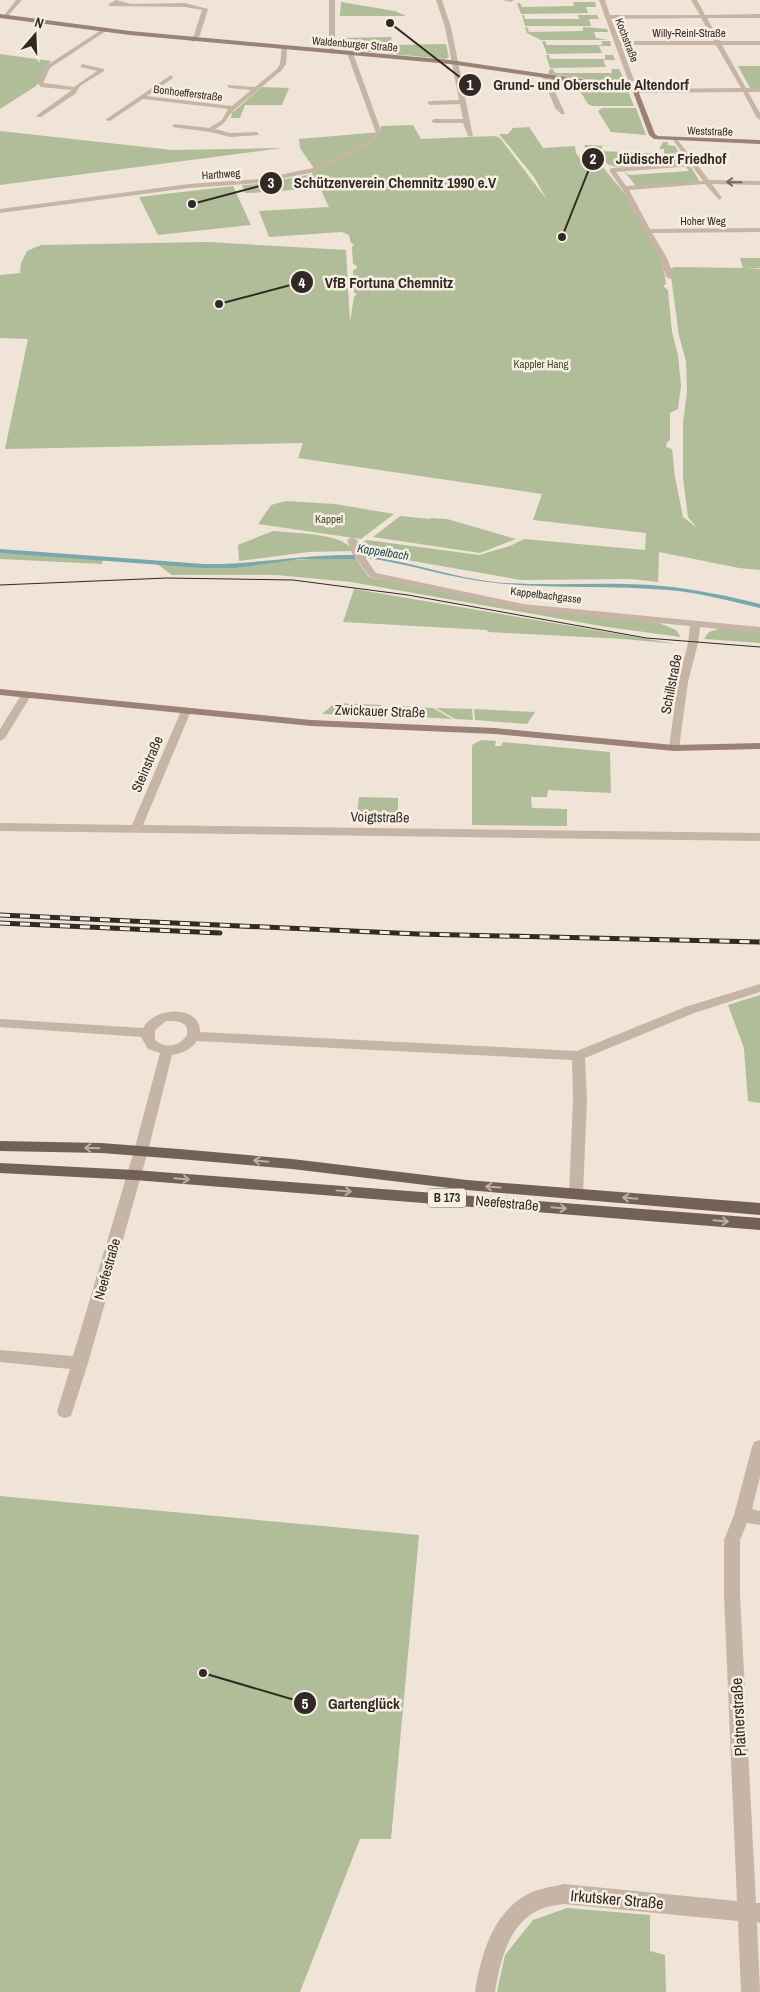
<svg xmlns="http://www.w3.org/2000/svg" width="760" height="1992" viewBox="0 0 760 1992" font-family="'Archivo Narrow',sans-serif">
<rect width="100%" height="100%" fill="#efe4d7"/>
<path fill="#b0bd98" d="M341 2 395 11 406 16H340Z
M573 2H595L596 7H586L588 13 521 14 517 3H520L522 7 574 6Z
M522 15H524L525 19H579L578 15H597L599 19H589L591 26H525Z
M525 27H527L529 32 583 31V27L607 29 608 32H594L596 38 608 40H541L527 33Z
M391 37 392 45 446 44 449 57 445 59 339 49V38Z
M542 41H545L547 45H602V41H610L611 46H599L602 53 547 54Z
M0 54 51 61 36 86 0 109Z
M546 55H549L550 59H605V55H613L615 60H603L606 67 550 68Z
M738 66H760V88H750Z
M550 69H553L555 73H612L611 69H619L623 77 620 80H593L548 74Z
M548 78 622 88 628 91 634 106H592L588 104 580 91H575L574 87 564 88 562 84H549Z
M262 87 289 88 282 105H245L240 118H231L232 113Z
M602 108H636L646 135 611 132 598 111Z
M413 125 421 139 495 136 500 138 547 200 534 177 499 134H508L513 128 529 127 543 148 575 146 576 153 584 164 601 165 630 200 645 231 662 258 666 284 663 286 668 290 672 332 678 355 681 386 678 409 670 413V440L667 442 666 447 672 449 675 477 683 517 697 528 688 517 683 478V423L687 391 686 361 679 336 670 269 674 267 743 268 740 258H760V268H746L760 269V570L739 568 659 552 658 582 631 579 521 580 361 552 360 544 367 540 479 555 510 546 524 539 645 550 646 533 533 520 542 494 298 458 303 443 5 449 28 339 0 338V275L20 273 21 263 27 251 41 245 208 242 346 250 350 322 354 297 357 294 354 293 353 270 356 269 357 266 353 264 352 247 354 244 351 243 349 235 342 232 269 237 259 211 329 207 320 188 251 193H245L242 185 259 184 312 174 313 167 300 148 299 139 381 132V126Z
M0 131 172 150 283 148 0 185Z
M663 142H668L667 145 675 146 685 162 617 167 607 164 602 154 589 153 588 151 597 152V148L584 147 585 145 611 146H602L601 151 664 154V149H659Z
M685 166 691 167 700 182 636 186 623 170 629 175 689 171Z
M233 186 251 225 158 235 139 197Z
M286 501 335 504 394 514 361 539 258 524 271 505Z
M400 516 430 519 432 518 447 519 516 539 480 553 373 537Z
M273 531C291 533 347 533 352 551L309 552 239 561 238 545Z
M0 553 103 559 102 564 0 559Z
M335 558 356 559 369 577 535 610 659 623 676 630 681 637 607 627 351 582 276 575H172L157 564 237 568 287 560Z
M354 589 677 644 624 639 488 632 487 630 343 622Z
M722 628 760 632V643L704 639 709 632Z
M335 703 381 705 379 716 322 714Z
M400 706 433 708 452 719 399 716Z
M436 708 472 709 473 720 455 719Z
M474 709 535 712 527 724 475 720Z
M481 740 496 741 495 746H501L503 742 610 752 611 793 548 790 547 797H531L532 808 567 809V826L472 825V745Z
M359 797 398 798V823H356Z
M760 995V1103L748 1101 744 1048 728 1005Z
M0 1496 419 1535 391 1839H360L300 1992H0Z
M567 1908 650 1915V1951L665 1955 666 1992H497L505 1955 533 1920Z"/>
<path fill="#78a8ab" d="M0 549 204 564C254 565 303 554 354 555L356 559H300L237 568H202L0 553Z
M363 556C408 560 450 577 494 582 550 587 606 581 662 586 695 589 728 596 760 604V608C729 601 698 592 667 590 610 585 552 589 496 583 451 579 409 563 365 558Z"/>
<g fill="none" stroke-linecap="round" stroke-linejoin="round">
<path fill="#c6b4a4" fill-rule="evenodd" d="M16 0H22L6 18H2Z
M116 0 131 4 185 3 208 9 200 35 193 42 190 40 194 35 202 10 185 7 109 6V4Z
M329 0H335V52L332 54 329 52Z
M436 0H442L451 27 473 137 468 136 463 123H434L431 121 434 119H463L460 104 430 105 427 103 430 101 459 100 445 27Z
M502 0H514L511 2Z
M599 0H605L610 15H700L691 0H697L705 15 760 14V18H707L720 41H760V45H722L746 88H760V92H748L760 113V120L757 118 743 92 636 93 633 91 636 89 741 88 716 45H621L634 80 628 85H624L628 80ZM701 18 714 41H620L611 19Z
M101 30 106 31 50 68 43 83 74 87 97 71 80 67 82 64 104 69V71L80 86 75 94 41 117H37V115L72 90 41 87 37 83 46 66Z
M282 47 287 48 286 64 281 71 235 109C225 119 229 121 215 129L230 133 257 132 259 135 230 137 210 132 172 127 174 124 209 128 222 120 228 109 143 99 110 121 105 120 171 75 173 78 147 96 232 106 251 90 229 88 227 85 255 87 277 69 280 64Z
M350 51 353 53 382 133 370 144 315 172 260 183 189 188 0 213V209L189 184 260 179 313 168 366 142 376 133 347 53Z
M545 74 548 76 565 114H561L555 108 542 76Z
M676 138 709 180 760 181V185L712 184 722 198 719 200 705 184 629 190 650 229 760 228V232L652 233 667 258 674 277 670 279 666 277 661 258 629 205 628 198 609 170 612 168 689 162 673 140ZM692 166 703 181 626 186 616 172Z
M352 537 357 540 362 553 376 573 523 604 760 627V633L700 627 698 643 688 682 679 748 674 751 669 748 678 682 688 643 690 626 523 610 370 577 352 553 347 540Z
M27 691 32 694 5 738 0 741V729L23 692Z
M186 708 191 711 143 825 760 833V841L0 831V823L132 825 181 711Z
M760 984V992L694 1013 585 1058 587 1100 583 1194 581 1198 576 1199 571 1198 569 1194 573 1100 572 1060 197 1041C190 1050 183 1053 172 1055L148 1151 88 1363 71 1416 65 1418 59 1416 57 1411 70 1369 0 1362V1350L73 1356 134 1151 160 1053 148 1049 141 1037 0 1027V1019L143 1028C156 1005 201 1006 200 1032L577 1051 685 1007ZM166 1021C178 1021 189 1021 187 1035 179 1047 165 1049 155 1040V1030Z
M760 1440V1477L752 1509 760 1511V1525L747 1523 740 1540V1595L756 1903H760V1923L757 1922 760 1992H741L738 1921 564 1904C557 1905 548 1906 541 1909 509 1922 500 1961 495 1992H475C481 1955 493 1911 530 1893 541 1888 552 1887 564 1884L737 1901 724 1595V1540L734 1515 752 1447 754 1442Z"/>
<path fill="#9a8376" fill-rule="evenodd" d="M0 14 130 31 450 60 588 80 620 81 637 88 655 134 658 136 760 140V144L654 139 649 135 632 89 619 85 588 84 450 64 130 35 0 18Z
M0 689 311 720 495 728 674 745 760 743V749L674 751 495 734 311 726 0 695Z"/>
<path fill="#736157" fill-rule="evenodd" d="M0 1141 101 1143 179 1149 292 1159 467 1180 760 1203V1215L467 1190 292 1169 179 1159 101 1153 0 1151Z
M0 1163 134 1170 760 1218V1230L134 1180 0 1173Z"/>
<path stroke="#322925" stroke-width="1" d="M0 585 167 578 293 580 408 595 646 638 760 647"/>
<defs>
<path id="rail" d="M0 915 418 934 760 942
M0 923 220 933"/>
</defs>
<use href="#rail" stroke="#322925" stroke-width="5"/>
<use href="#rail" stroke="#f7eee3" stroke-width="3" stroke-dasharray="10" stroke-linecap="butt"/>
</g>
<defs><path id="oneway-shaft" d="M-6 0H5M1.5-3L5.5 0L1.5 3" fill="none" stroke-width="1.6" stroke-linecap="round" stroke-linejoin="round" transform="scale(1.25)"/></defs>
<use stroke="#75685e" href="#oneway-shaft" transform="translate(734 182) rotate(-179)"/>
<g stroke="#bcafa4">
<use href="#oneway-shaft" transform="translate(92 1148) rotate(-178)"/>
<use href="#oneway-shaft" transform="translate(261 1161) rotate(-175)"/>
<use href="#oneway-shaft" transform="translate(182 1179) rotate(5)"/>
<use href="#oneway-shaft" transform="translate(493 1187) rotate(-176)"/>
<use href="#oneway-shaft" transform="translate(344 1191) rotate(4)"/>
<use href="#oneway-shaft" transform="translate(630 1198) rotate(-175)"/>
<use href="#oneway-shaft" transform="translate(559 1208) rotate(5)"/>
<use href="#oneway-shaft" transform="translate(721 1221) rotate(5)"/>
</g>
<g text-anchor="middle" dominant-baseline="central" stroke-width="5" stroke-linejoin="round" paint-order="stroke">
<g font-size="11" fill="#322925" stroke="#f7eee3">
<text x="689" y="33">Willy-Reinl-Straße</text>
<text transform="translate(627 40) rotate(69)">Kochstraße</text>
<text transform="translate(355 44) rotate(5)">Waldenburger Straße</text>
<text transform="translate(188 93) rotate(7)">Bonhoefferstraße</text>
<text transform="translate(710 131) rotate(2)">Weststraße</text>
<text transform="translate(221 174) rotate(-4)">Harthweg</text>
<text x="703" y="221">Hoher Weg</text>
<text transform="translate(546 595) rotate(7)">Kappelbachgasse</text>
</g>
<g font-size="11" fill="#414f2a" stroke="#f7eee3">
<text x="541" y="364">Kappler Hang</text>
<text x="329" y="519">Kappel</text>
</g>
<g font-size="12" font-style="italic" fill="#1d4d51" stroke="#f7eee3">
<text transform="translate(383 552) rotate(9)">Kappelbach</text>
</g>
<rect fill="#f7eee3" stroke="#6d645e" stroke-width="1" x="428" y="1188.5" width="38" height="19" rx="4"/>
<g font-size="12" font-weight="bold" fill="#322925">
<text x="447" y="1198">B 173</text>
</g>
<g font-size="14" fill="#322925" stroke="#f7eee3">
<text transform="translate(671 684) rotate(-79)">Schillstraße</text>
<text transform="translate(380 711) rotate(2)">Zwickauer Straße</text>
<text transform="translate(147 764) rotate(-67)">Steinstraße</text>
<text transform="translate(380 817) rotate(1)">Voigtstraße</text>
<text transform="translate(507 1203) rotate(5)">Neefestraße</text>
<text transform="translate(107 1269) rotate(-74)">Neefestraße</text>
</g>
<g font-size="16" fill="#322925" stroke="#f7eee3">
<text transform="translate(738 1717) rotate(-93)">Platnerstraße</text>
<text transform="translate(617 1899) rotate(5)">Irkutsker Straße</text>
</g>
</g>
<path fill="none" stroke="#322925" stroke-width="2" d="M390 23L470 85M562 237L593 159M192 204L271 183M219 304L302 282M203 1673L305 1703"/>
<g fill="#322925" stroke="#f7eee3" stroke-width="2">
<circle cx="390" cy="23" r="5"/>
<circle cx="562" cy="237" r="5"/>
<circle cx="192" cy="204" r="5"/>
<circle cx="219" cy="304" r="5"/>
<circle cx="203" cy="1673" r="5"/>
<circle cx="470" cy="85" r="12"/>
<circle cx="593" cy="159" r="12"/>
<circle cx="271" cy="183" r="12"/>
<circle cx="302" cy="282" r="12"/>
<circle cx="305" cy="1703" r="12"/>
</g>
<g font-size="15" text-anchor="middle" font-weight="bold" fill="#fff">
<text x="470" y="90">1</text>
<text x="593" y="164">2</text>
<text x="271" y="188">3</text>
<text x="302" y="288">4</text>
<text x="305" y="1709">5</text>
</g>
<g font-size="15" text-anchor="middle" font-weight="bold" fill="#322925" stroke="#f7eee3" stroke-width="5" stroke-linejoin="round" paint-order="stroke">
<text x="591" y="90">Grund- und Oberschule Altendorf</text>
<text x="671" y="164">Jüdischer Friedhof</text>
<text x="395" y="188">Schützenverein Chemnitz 1990 e.V</text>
<text x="389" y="288">VfB Fortuna Chemnitz</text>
<text x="364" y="1709">Gartenglück</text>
</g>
<g transform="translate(35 35) rotate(19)" stroke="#f7eee3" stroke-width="4" paint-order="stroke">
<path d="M0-4L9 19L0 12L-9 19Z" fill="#322925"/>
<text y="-8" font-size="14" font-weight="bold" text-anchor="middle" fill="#322925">N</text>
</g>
</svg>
